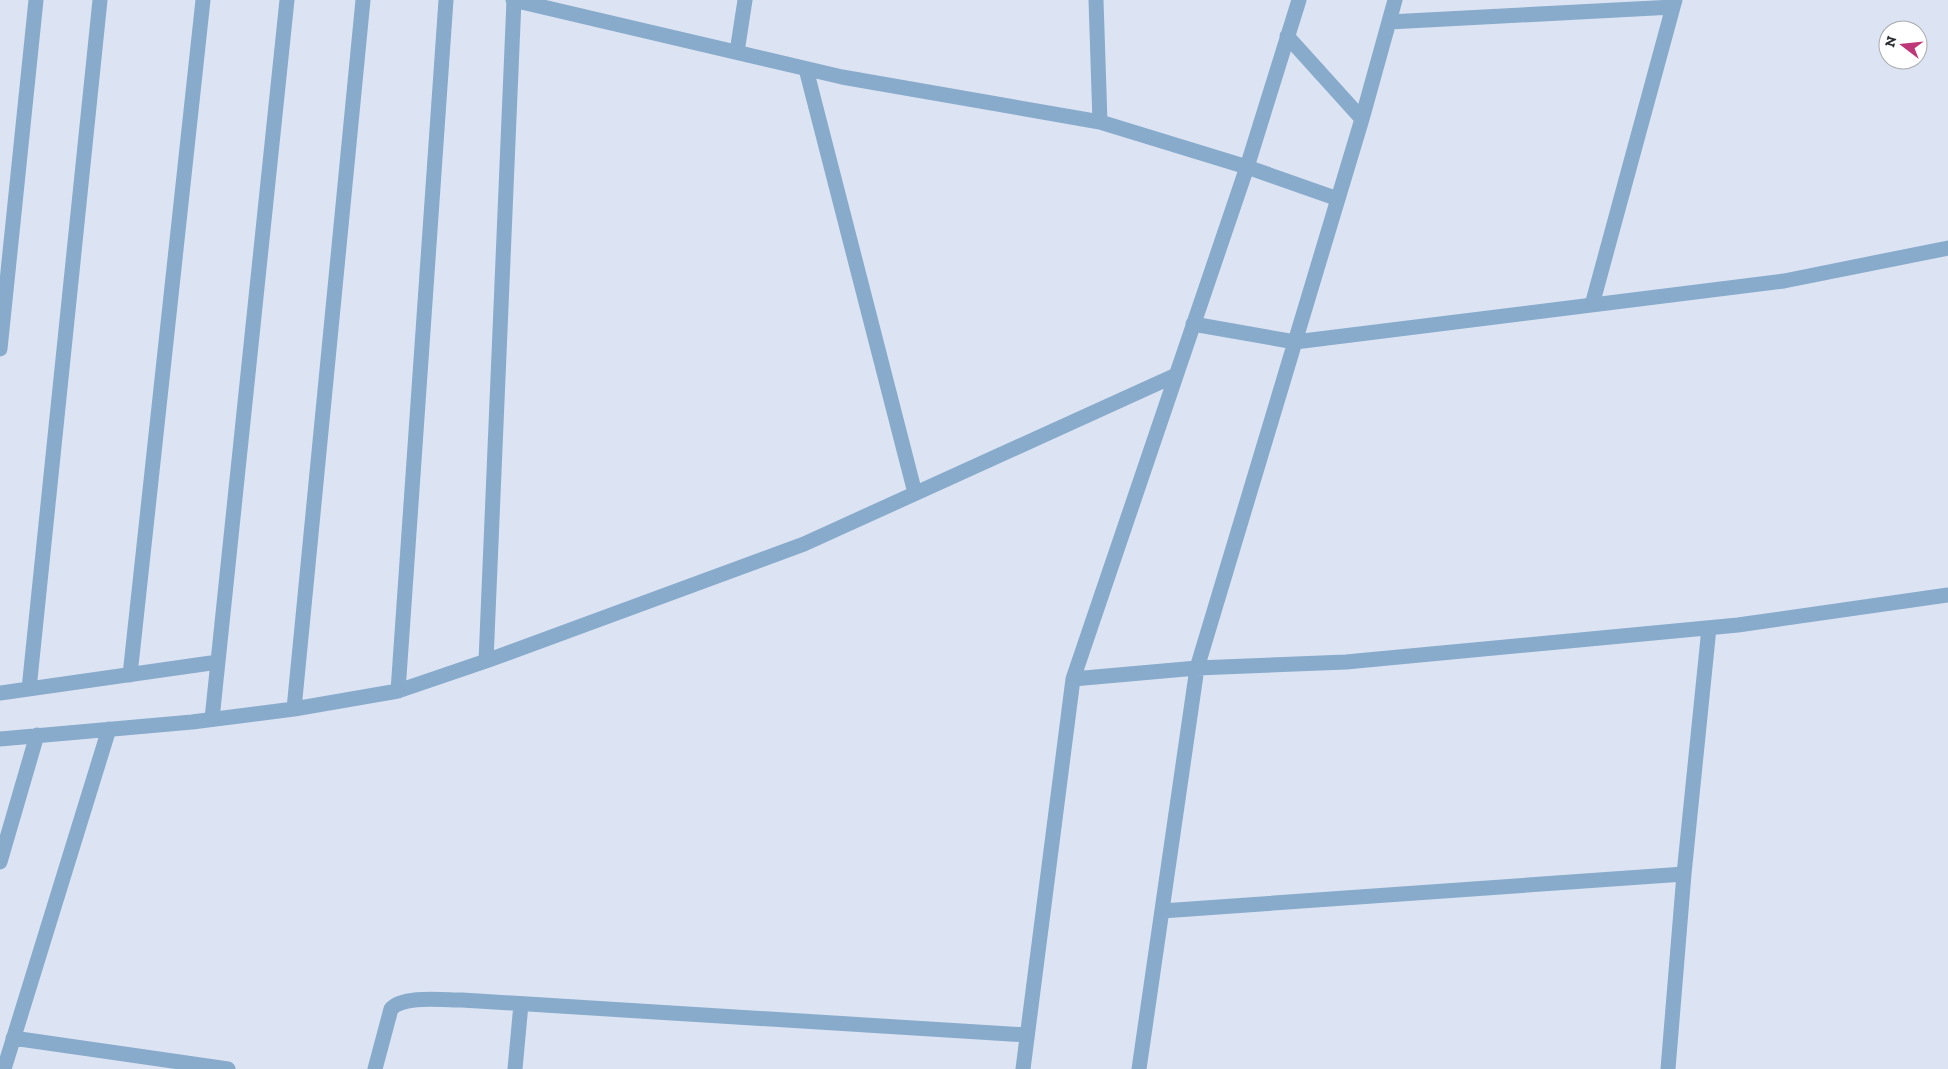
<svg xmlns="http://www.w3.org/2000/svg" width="1948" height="1069" viewBox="0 0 1948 1069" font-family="'Zilla Slab',serif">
<rect width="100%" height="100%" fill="#dce4f4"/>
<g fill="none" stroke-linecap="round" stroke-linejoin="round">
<path stroke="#88abcb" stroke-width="15" d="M513 0 842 77 1100 122 1247 167 1338 199
M1096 0 1100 122
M1389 22 1673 7 1675 0
M1287 36 1362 119
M737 52 745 0
M806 69 915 493
M1592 305 1673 7
M1193 324 1295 342 1784 281 1948 248
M0 349 36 0
M486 661 514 0
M130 675 203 0
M1073 679 1197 668 1346 662 1738 625 1948 595
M29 689 100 0
M398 691 446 0
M0 693 218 662
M294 709 363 0
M212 719 287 0
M0 739 192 722 294 709 398 691 486 661 804 544 1176 375
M0 862 37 735
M1162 911 1684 874
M13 1038 228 1069
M4 1069 109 729
M375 1069 391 1009C403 995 444 1000 462 1000L1027 1035
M515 1069 521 1004
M1023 1069 1073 679 1247 167 1299 0
M1139 1069 1197 668 1362 119 1395 0
M1668 1069 1684 874 1709 628"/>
</g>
<g transform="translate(1903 45) rotate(286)"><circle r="24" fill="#ffffff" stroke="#a9aaad"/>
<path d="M0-4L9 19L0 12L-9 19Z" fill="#be3879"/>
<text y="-8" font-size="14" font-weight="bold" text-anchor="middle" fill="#282b31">N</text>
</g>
</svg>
